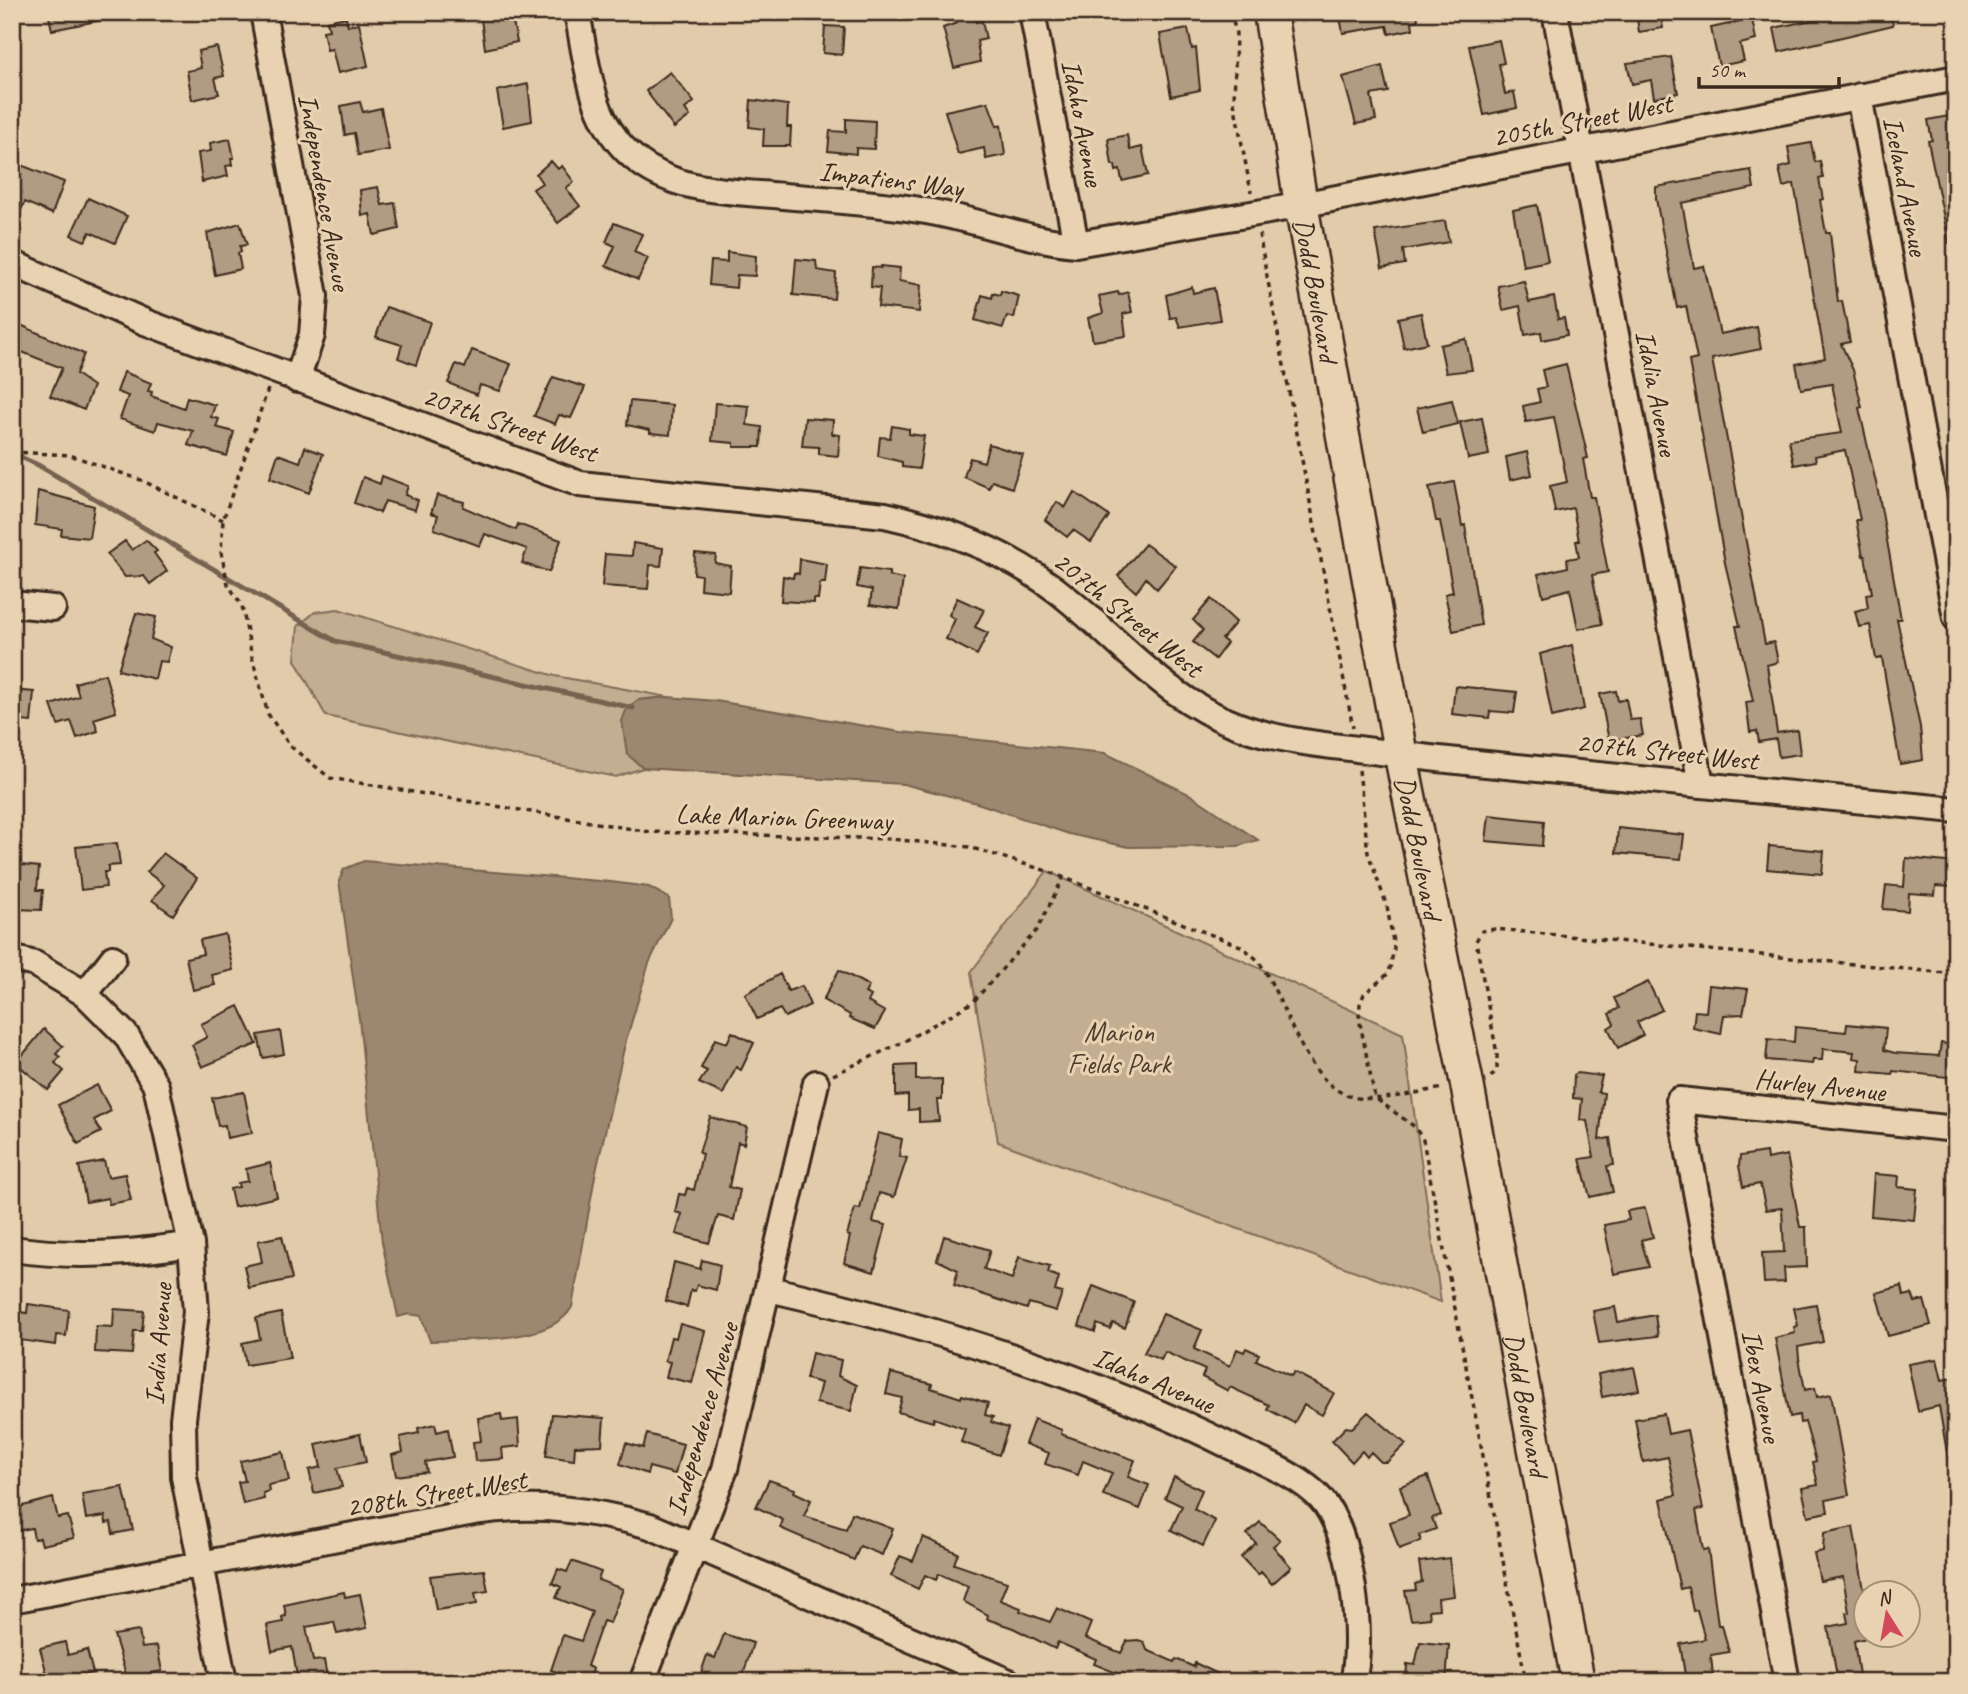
<svg xmlns="http://www.w3.org/2000/svg" width="1968" height="1694" viewBox="0 0 1968 1694" font-family="Caveat,sans-serif">
<rect width="100%" height="100%" fill="#e2cbab"/>
<filter id="ink" filterUnits="userSpaceOnUse"><feTurbulence type="fractalNoise" baseFrequency=".0143" numOctaves="2"/><feDisplacementMap in="SourceGraphic" scale="14" xChannelSelector="R" yChannelSelector="G"/><feConvolveMatrix kernelMatrix="1 2 1 2 8 2 1 2 1" color-interpolation-filters="sRGB"/></filter>
<g filter="url(#ink)">
<path fill="#c3ae91" stroke="#7f6c58" stroke-width="2" d="M338 609 555 676 668 697 638 700 627 753 643 768 616 777 326 716 295 660 298 626 315 612Z
M1047 871 1403 1034 1441 1302 998 1142 971 972Z"/>
<path fill="#9c8770" stroke="#75624f" stroke-width="2" d="M668 697 716 701 901 732 1105 753 1191 795 1258 840 1238 846 1128 847 1069 834 977 803 903 784 643 768 627 754 622 721 627 708 638 700Z
M364 861 611 882 649 887 669 898 671 918 649 963 625 1044 595 1176 572 1307C552 1344 468 1339 430 1341L421 1316 409 1314 398 1317 382 1242 359 1019 339 881 344 869Z"/>
<g fill="none" stroke-linecap="round" stroke-linejoin="round">
<path stroke="#75624f" stroke-width="5" d="M12 453 38 465 335 641 633 708"/>
</g>
<path fill="#b19b82" stroke="#3b2a1e" stroke-width="2" d="M48 12H106L107 19 52 30Z
M480 12H511L517 42 485 49Z
M1339 12H1417L1418 20 1412 21 1413 29 1389 34 1387 26 1343 33Z
M1636 12H1660L1663 28 1639 32Z
M1849 12H1890L1893 25 1779 52 1774 28Z
M975 14 976 22 982 21 986 39 977 41 980 62 954 68 943 28 957 23 956 18Z
M346 17 348 26 359 23 368 66 338 73 332 49 327 50 323 31 329 30 327 21Z
M1752 19 1756 40 1740 44 1744 61 1719 66 1711 28Z
M825 26 844 27 842 55 823 53Z
M1188 29 1192 49 1196 48 1200 90 1171 96 1160 34Z
M1499 40 1504 63 1499 64 1505 94 1514 92 1517 108 1484 115 1469 46Z
M217 47 224 76 215 78 219 94 192 100 187 71 201 68 198 51Z
M1671 57 1678 93 1654 98 1651 80 1632 84 1627 63Z
M1382 66 1388 92 1371 95 1376 120 1356 124 1343 77Z
M670 72 694 102 685 109 690 116 674 128 646 91Z
M528 84 532 121 503 127 497 91Z
M751 100 788 105 787 127H791L790 146H763L764 129 749 127Z
M360 102 363 112 381 108 389 150 358 155 354 133 345 135 341 106Z
M988 102 997 126 1001 125 1005 155 986 159 984 148 958 154 945 111Z
M1949 116 1956 153V243H1949L1928 141 1932 140 1928 120Z
M846 119 875 121 874 149 856 148V154L828 151 830 131 846 132Z
M1127 135 1130 150 1142 147 1148 175 1122 181 1120 170 1116 171 1115 165H1112L1108 139Z
M230 139 234 158H231L232 165 226 166 228 176 202 182 198 153 211 151 210 143Z
M1811 143 1815 162 1820 161 1823 178 1819 179 1823 199 1820 200 1826 233H1830L1838 302 1842 301 1850 342 1841 344 1853 370 1862 407 1859 408 1879 496 1901 619H1897L1920 727 1923 760 1900 764 1882 658 1876 659 1870 625 1859 627 1855 611 1868 608 1866 594 1872 593 1865 556H1863L1856 520H1860L1845 450 1815 456 1816 461 1794 465 1789 440 1842 433 1832 384 1801 389 1796 364 1825 358 1794 184 1783 187 1779 168 1791 165 1788 147Z
M551 161 558 169 562 166 574 182 566 188 580 206 558 223 533 189 542 183 536 174Z
M16 163 64 182 52 214 25 202 12 227V172Z
M1751 170 1754 188 1682 203 1694 268 1704 266 1720 334 1757 327 1761 349 1712 359 1765 644 1774 642 1778 662 1767 665 1777 733 1797 730 1800 754 1779 757 1776 739 1759 742 1757 731 1750 732 1746 702 1753 701 1736 626H1740L1725 563 1689 361 1697 359 1686 306 1677 308 1656 199V187Z
M378 187 382 205 395 203 399 229 374 235 370 214 362 216 360 190Z
M88 198 127 216 115 243 90 232 85 241 71 235Z
M1537 205 1548 261 1523 266 1513 210Z
M1445 221 1449 242 1403 250 1405 264 1382 268 1375 231Z
M240 223 247 245 240 246 241 252 238 253 241 269 215 275 207 233Z
M614 223 642 234 634 252 648 258 638 280 606 266 615 246 606 242Z
M727 252 756 256 755 276 737 275 736 288 709 285 711 261 727 262Z
M796 259 816 261 817 270 836 273 834 299 793 295Z
M881 266 900 268 899 281 921 285 919 312 878 307 880 288 871 287 872 267 881 268Z
M1524 281 1529 302 1554 297 1558 319 1564 318 1567 335 1542 340 1541 332 1525 335 1520 306 1503 310 1498 286Z
M1192 287 1193 293 1214 288 1220 320 1180 327 1176 317 1170 318 1166 295Z
M1001 291 1019 296 1014 318 1007 316 1003 328 975 320 982 295 992 298 993 293 1000 295Z
M1118 292 1119 295 1128 292 1132 312 1123 314 1126 336 1093 341 1088 318 1103 313 1099 296Z
M386 307 430 322 416 365 398 358 402 345 376 337Z
M1421 313 1427 343 1404 348 1398 318Z
M12 321 84 354 76 374 93 386 84 410 50 396 62 368 12 348Z
M1466 339 1472 370 1446 373 1440 345Z
M472 350 511 364 500 391 480 385 477 395 448 383 456 364 465 368Z
M1566 364 1588 458 1583 459 1590 497H1594L1608 572 1592 575 1602 624 1578 629 1570 589 1543 596 1538 574 1568 567 1567 559 1579 557 1576 541H1579L1573 508 1555 512 1550 486 1567 482 1554 417 1526 422 1523 406 1540 402 1537 389 1546 387 1542 370Z
M124 372 151 383 148 391 152 392 151 396 184 408 187 397 215 405 211 417 219 419 216 427 234 432 227 456 188 445 193 431 158 422 155 431 120 419 128 396 117 392Z
M553 377 585 387 571 418 559 415 555 424 534 416Z
M1452 400 1458 424 1423 432 1417 408Z
M630 401 672 405 670 435 650 433V430L627 425Z
M715 403 749 406 747 425 762 427 761 447H734V443L712 441Z
M805 418 833 420 832 434 840 435 838 456 819 454V447L802 446Z
M1482 418 1489 455 1468 459 1460 422Z
M892 426 909 429V434L924 436 919 469 902 467V462L878 456 880 437 890 438Z
M989 444 1023 455 1012 488 992 481 989 488 964 477 970 458 984 462Z
M305 447 323 454 309 493 270 478 278 454 300 462Z
M1527 452 1532 475 1510 480 1506 457Z
M382 476 408 486 405 495 418 500 415 510 385 501 380 513 354 503 363 477 380 484Z
M1454 482 1462 526 1465 525 1481 625 1453 631 1445 594 1453 592 1440 521H1436L1429 487Z
M38 491 94 506 89 538 61 535 62 529 35 525Z
M1074 492 1109 516 1091 542 1073 530 1067 537 1045 520 1057 502 1065 508Z
M437 495 464 502 463 507 516 530 518 524 561 540 549 572 522 563 527 549 485 534 480 546 434 529 438 515 431 513Z
M146 540 157 551 154 553 167 571 150 584 144 576 125 577 107 554 125 541 132 550Z
M633 543 663 548 661 566 650 565 648 589 602 586 605 554 632 556Z
M1145 544 1176 566 1157 589 1146 578 1136 592 1118 576Z
M695 553 716 555 715 563 731 566 729 592 700 589 701 575 694 574Z
M800 559 827 564 825 583H820L818 599H814V603L781 601 783 576 793 578 794 573 799 574Z
M860 568 889 572V576L903 579 899 609 870 605 872 590 857 587Z
M957 598 984 610 975 627 988 633 977 655 946 639 955 619 949 615Z
M1211 599 1236 622 1222 639 1227 643 1215 659 1193 642 1203 630 1193 620Z
M136 613 156 617 151 639 171 647 167 662 159 661 155 679 118 670Z
M1572 645 1584 709 1552 717 1540 654Z
M105 674 116 712 94 719 98 731 77 738 71 721 58 725 51 705 79 696 75 683Z
M1455 686 1517 692 1514 713 1490 711 1489 718 1452 714Z
M12 690 34 692 31 722 12 720Z
M1616 691 1618 701 1626 699 1630 720 1640 719 1643 735 1609 741 1600 694Z
M1489 815 1544 821 1542 846 1486 841Z
M1618 828 1684 835 1681 859 1616 853Z
M117 843 120 865 108 866V872H104L106 887 81 890 76 847Z
M1769 846 1824 851 1822 874 1767 869Z
M163 853 197 878 173 915 152 900 164 885 147 872Z
M1906 858 1956 863V887L1936 886 1935 895 1909 893 1908 911 1883 909 1886 885 1904 887Z
M12 864 39 867 37 890H43L41 910 15 909 17 891H12Z
M225 934 233 970 212 975 215 985 193 990 186 958 203 954 200 940Z
M839 970 869 986 865 993 871 996 868 1002 885 1012 875 1029 849 1018 850 1015 823 1000Z
M780 974 788 991 802 986 810 1005 785 1017 780 1009 757 1019 745 994Z
M1648 982 1662 1010 1637 1022 1643 1035 1618 1048 1608 1028 1614 1024 1609 1014 1619 1008 1614 998Z
M1709 985 1748 989 1743 1014 1724 1015 1721 1034 1693 1028 1695 1011 1706 1012Z
M239 1006 257 1044 202 1067 192 1045 207 1037 201 1024Z
M1847 1024 1886 1028 1884 1050 1895 1053 1939 1056 1941 1043 1956 1045V1078L1893 1071 1892 1074 1859 1071 1860 1059 1853 1058 1854 1052 1823 1049 1822 1060H1813L1812 1064 1766 1060 1768 1039 1794 1042 1795 1027 1846 1032Z
M44 1029 63 1046 56 1054 60 1057 55 1063 64 1071 48 1090 16 1063Z
M280 1031 284 1054 263 1058 258 1035Z
M732 1032 754 1043 741 1070 736 1067 723 1094 699 1083 707 1071 701 1068 715 1039 727 1043Z
M916 1065V1080L942 1079V1100H937L939 1121 919 1122V1109L908 1110V1095L896 1096V1066Z
M1577 1073 1602 1076 1598 1092 1604 1093 1599 1140 1610 1138 1614 1165 1607 1166 1613 1192 1590 1197 1580 1159 1594 1157 1587 1121 1580 1120 1582 1099 1573 1098 1574 1075Z
M97 1085 111 1111 94 1120 101 1132 78 1144 58 1105Z
M244 1092 252 1133 227 1138 225 1125 218 1126 212 1098Z
M710 1117 747 1127 744 1144 738 1142 729 1187 740 1190 734 1220 718 1216 709 1243 676 1234 682 1214 675 1212 679 1194 685 1195 687 1188 694 1190 702 1154 699 1153Z
M878 1133 902 1139 899 1156 907 1158 894 1197 879 1193 873 1222 886 1225 874 1272 844 1263 850 1236 847 1235 855 1208 860 1209Z
M1766 1152 1767 1159 1787 1155 1800 1227H1806L1807 1267 1784 1268 1785 1282 1764 1283 1762 1253 1784 1252 1782 1208 1766 1210 1760 1184 1743 1187 1739 1166 1740 1156Z
M104 1161 108 1177 125 1174 131 1200 109 1204 108 1198 86 1202 79 1166Z
M270 1163 277 1197 234 1207 230 1189 239 1187 238 1183 248 1181 246 1169Z
M1874 1174 1899 1176 1898 1187 1917 1189 1914 1220 1871 1216Z
M1645 1208 1653 1237 1641 1240 1649 1267 1614 1274 1604 1225 1629 1220 1627 1211Z
M282 1236 292 1279 249 1288 244 1266 262 1262 258 1241Z
M944 1236 990 1250 984 1269 1012 1279 1019 1257 1050 1266 1048 1273 1059 1277 1055 1291 1062 1293 1056 1311 1029 1303 1027 1309 954 1285 958 1270 937 1260Z
M702 1260 720 1265 716 1290 697 1285 695 1291 691 1290 687 1307 666 1301 674 1262 700 1269Z
M1093 1286 1134 1302 1125 1328 1113 1323 1110 1329 1097 1324 1095 1332 1079 1326Z
M1902 1286 1904 1296 1912 1294 1915 1302 1924 1300 1931 1325 1888 1336 1876 1293Z
M28 1304 69 1310 66 1336 57 1335 56 1345 12 1339V1311L27 1313Z
M1816 1304 1823 1342 1798 1347 1799 1358 1805 1390 1815 1388 1817 1397 1831 1394 1849 1495 1826 1500 1828 1512 1808 1516 1802 1488 1818 1485 1813 1462 1816 1461 1805 1422 1800 1423 1799 1415 1790 1417 1775 1338 1795 1333 1794 1327 1798 1326 1794 1308Z
M1615 1307 1618 1322 1655 1315 1658 1336 1599 1343 1593 1311Z
M114 1309 144 1311 142 1331H134L132 1354 95 1352 96 1326 113 1327Z
M281 1313 290 1358 246 1365 242 1343 260 1339 256 1318Z
M1163 1314 1202 1330 1194 1349 1230 1366 1237 1349 1244 1352 1246 1348 1259 1354 1256 1360 1291 1376 1294 1372 1334 1393 1322 1415 1304 1405 1294 1423 1267 1409 1269 1405 1230 1387 1228 1391 1202 1377 1205 1370 1165 1352 1161 1360 1144 1353Z
M680 1324 705 1331 692 1383 666 1377 670 1362 665 1361 671 1337 676 1338Z
M812 1353 841 1360 838 1376 857 1385 851 1411 816 1403 821 1383 806 1379Z
M1937 1359 1942 1380 1956 1377V1458L1948 1459 1939 1406 1918 1411 1908 1364Z
M1634 1367 1639 1390 1602 1397 1598 1374Z
M891 1373 932 1384 931 1388 961 1398 962 1395 988 1403 985 1415 993 1417 991 1422 1008 1428 999 1455 961 1442 965 1429 934 1418 933 1422 898 1412 902 1398 886 1394Z
M1368 1412 1406 1444 1387 1462H1381L1371 1452 1367 1457 1362 1451 1352 1462 1332 1441 1346 1427 1352 1428Z
M501 1414 502 1421 518 1419 520 1446 502 1448 503 1459 475 1461 473 1442 481 1441 478 1418Z
M552 1414 604 1418 602 1445 575 1446 574 1460 546 1456Z
M1664 1414 1668 1434 1687 1430 1703 1509 1696 1510 1703 1550 1708 1549 1718 1625H1722L1729 1652 1711 1655 1713 1676 1686 1681 1680 1644 1705 1639 1697 1610 1693 1611 1688 1587 1680 1589 1669 1539 1661 1499 1676 1495 1668 1457 1643 1462 1635 1419Z
M1034 1419 1062 1430 1061 1434 1135 1460 1128 1477 1149 1485 1140 1509 1103 1495 1112 1473 1083 1461 1078 1475 1045 1464 1049 1453 1025 1444Z
M435 1424 437 1432 448 1429 453 1457 425 1462 427 1472 396 1476 392 1455 403 1452 400 1437 419 1433 418 1428Z
M360 1434 366 1462 337 1468 342 1487 314 1493 309 1470 321 1467 316 1444Z
M647 1434 683 1444 675 1474 649 1467 647 1474 620 1464 626 1443 643 1448Z
M283 1452 289 1481 268 1485 269 1491 263 1493 264 1499 243 1504 238 1482 245 1481 240 1461Z
M1428 1476 1441 1515 1432 1518 1436 1529 1419 1535 1421 1541 1399 1549 1390 1522 1409 1515 1400 1486Z
M1174 1477 1202 1490 1194 1509 1215 1521 1203 1546 1171 1530 1182 1506 1165 1498Z
M769 1480 795 1489 794 1492 811 1500 804 1516 846 1529 852 1513 893 1529 882 1555 860 1546 854 1560 780 1528 783 1520 756 1507Z
M123 1487 133 1530 113 1534 111 1522 106 1523 105 1516 86 1519 82 1494Z
M53 1498 58 1518 68 1516 74 1538 42 1545 40 1538 34 1539 32 1528 17 1531 12 1509Z
M1260 1522 1280 1540 1273 1546 1291 1567 1272 1584 1261 1572 1258 1575 1241 1557 1256 1543 1247 1534Z
M1853 1527 1866 1601V1638L1854 1641 1860 1682H1838L1828 1627 1848 1623 1846 1613 1849 1612 1843 1577 1820 1581 1814 1553 1823 1551 1824 1533Z
M923 1537 958 1553 954 1564 1007 1582 1000 1600 1021 1608 1020 1611 1050 1622 1057 1608 1091 1623 1085 1638 1121 1653 1127 1641 1138 1640 1144 1642 1147 1650 1174 1662 1176 1659 1194 1667 1195 1663 1235 1682H1139L1094 1664 1096 1659 1058 1642 1055 1649 1013 1628 987 1619 988 1615 963 1601 968 1586 939 1574 936 1580 925 1575 918 1589 891 1576 900 1556 913 1561Z
M1449 1558 1454 1596 1438 1598 1439 1609 1429 1610 1430 1618 1411 1620 1405 1591 1416 1590 1415 1584 1422 1582 1419 1562Z
M572 1561 601 1572 598 1580 623 1589 610 1623 603 1621 587 1666 593 1669 589 1682H564L566 1675 551 1670 563 1635 581 1641 592 1612 556 1598 561 1587 552 1583 558 1569 567 1572Z
M484 1570 488 1591 475 1593 477 1604 436 1610 430 1576Z
M344 1592 345 1597 360 1594 367 1628 337 1634 334 1622 306 1627 313 1661 324 1660 328 1682H298L292 1647 272 1651 267 1625 283 1622 282 1617 286 1616 284 1605Z
M139 1631 142 1648 157 1646 162 1671 127 1678 114 1635Z
M724 1634 753 1643 741 1682 721 1677 719 1682H698L707 1655 715 1658Z
M65 1642 68 1655 87 1650 93 1673 49 1682 40 1648Z
M1420 1642 1449 1645 1446 1682H1406L1407 1664 1415 1665Z"/>
<g fill="none" stroke-linecap="round" stroke-linejoin="round">
<defs>
<path id="minor" d="M263 12 315 296 312 335 297 380
M577 12C587 63 590 121 633 157 675 193 732 191 784 196 831 200 879 203 926 211 976 219 1025 240 1076 244L1280 209 1956 78
M1032 12 1076 244
M1555 12 1701 784
M1859 96 1956 618
M12 263 145 322 580 484 885 515C953 530 1017 556 1070 601 1126 647 1169 701 1239 726 1277 740 1317 744 1357 749 1410 756 1463 762 1517 767 1663 781 1809 795 1956 810
M12 604 53 608
M12 958 35 964 85 994 126 1035 156 1086 191 1244 196 1312 183 1419 184 1477 224 1682
M85 994 113 958
M12 1249C76 1258 128 1254 191 1244
M769 1289C930 1326 1086 1374 1234 1448 1262 1462 1299 1475 1321 1499 1352 1533 1364 1637 1353 1682
M12 1600 474 1512C535 1503 590 1509 650 1526L1009 1682
M642 1682 725 1469 816 1083
M1787 1682 1679 1100 1956 1129"/>
<g id="major">
<path id="s1" d="M1270 12 1301 204 1401 756 1467 1084 1578 1682"/>
</g>
</defs>
<use href="#minor" stroke="#3b2a1e" stroke-width="30"/>
<use href="#major" stroke="#3b2a1e" stroke-width="37"/>
<path stroke="#3b2a1e" stroke-width="3.5" stroke-dasharray="5 5" stroke-linecap="butt" d="M1231 12 1236 34 1234 102 1251 192
M1259 234 1353 728
M268 389 223 520 221 552 228 584 242 606 252 657 268 714 290 746 330 778 650 832 891 839 969 847 1047 871 1243 947C1248 952 1255 957 1259 962 1285 997 1305 1091 1358 1098 1385 1101 1417 1092 1444 1088
M12 452 70 455 141 480 223 520
M1359 770 1368 853 1387 906 1394 948 1389 973 1364 994 1360 1004 1359 1018 1375 1098 1415 1127 1423 1140 1526 1682
M833 1075 905 1041 973 1002 1037 930 1063 878
M1491 1077 1497 1069V1054L1476 941 1482 931 1495 929 1956 974"/>
<use href="#minor" stroke="#e9d2b1" stroke-width="24"/>
<use href="#major" stroke="#e9d2b1" stroke-width="32"/>
</g>
</g>
<g text-anchor="middle" dominant-baseline="central" stroke-width="6" stroke-linejoin="round" paint-order="stroke">
<g font-size="28" fill="#3b2a1e" stroke="#e9d2b1">
<text transform="translate(1582 120) rotate(-11)">205th Street West</text>
<text transform="translate(1083 123) rotate(79)">Idaho Avenue</text>
<text transform="translate(891 179) rotate(7)">Impatiens Way</text>
<text transform="translate(1906 186) rotate(79)">Iceland Avenue</text>
<text transform="translate(325 192) rotate(80)">Independence Avenue</text>
<text stroke="none"><textPath href="#s1" startOffset="282">Dodd Boulevard</textPath></text>
<text transform="translate(1657 393) rotate(79)">Idalia Avenue</text>
<text transform="translate(510 424) rotate(19)">207th Street West</text>
<text transform="translate(1128 614) rotate(39)">207th Street West</text>
<text transform="translate(1667 751) rotate(6)">207th Street West</text>
<text transform="translate(784 817) rotate(2)">Lake Marion Greenway</text>
<text stroke="none"><textPath href="#s1" startOffset="849">Dodd Boulevard</textPath></text>
<text transform="translate(1820 1085) rotate(6)">Hurley Avenue</text>
<text transform="translate(158 1344) rotate(-86)">India Avenue</text>
<text transform="translate(1154 1380) rotate(23)">Idaho Avenue</text>
<text transform="translate(1762 1386) rotate(79)">Ibex Avenue</text>
<text stroke="none"><textPath href="#s1" startOffset="1416">Dodd Boulevard</textPath></text>
<text transform="translate(702 1419) rotate(-74)">Independence Avenue</text>
<text transform="translate(436 1493) rotate(-9)">208th Street West</text>
</g>
<g font-size="28" fill="#4f3e2f" stroke="#e9d2b1">
<text x="1119" y="1031">Marion<tspan x="1119" dy="32">Fields Park</tspan></text>
</g>
</g>
<rect width="1968" height="1694" fill="none" stroke="#e9d2b1" stroke-width="42"/>
<rect x="21" y="21" width="1926" height="1652" fill="none" stroke="#3b2a1e" stroke-width="2.5" filter="url(#ink)"/>
<g transform="translate(1887 1614) rotate(349)"><circle r="33" fill="#e9d2b1" stroke="#a38f76" stroke-width="2"/>
<path d="M0-5L12 26L0 18L-12 26Z" fill="#d1495b"/>
<text y="-10" font-size="19" font-weight="bold" text-anchor="middle" fill="#3b2a1e">N</text>
</g>
<path d="M1699 77v10h140v-10" fill="none" stroke="#3b2a1e" stroke-width="3.5"/>
<text x="1709" y="77" font-size="21" fill="#3b2a1e" stroke="#e9d2b1" stroke-width="5" paint-order="stroke">50 m</text>
</svg>
